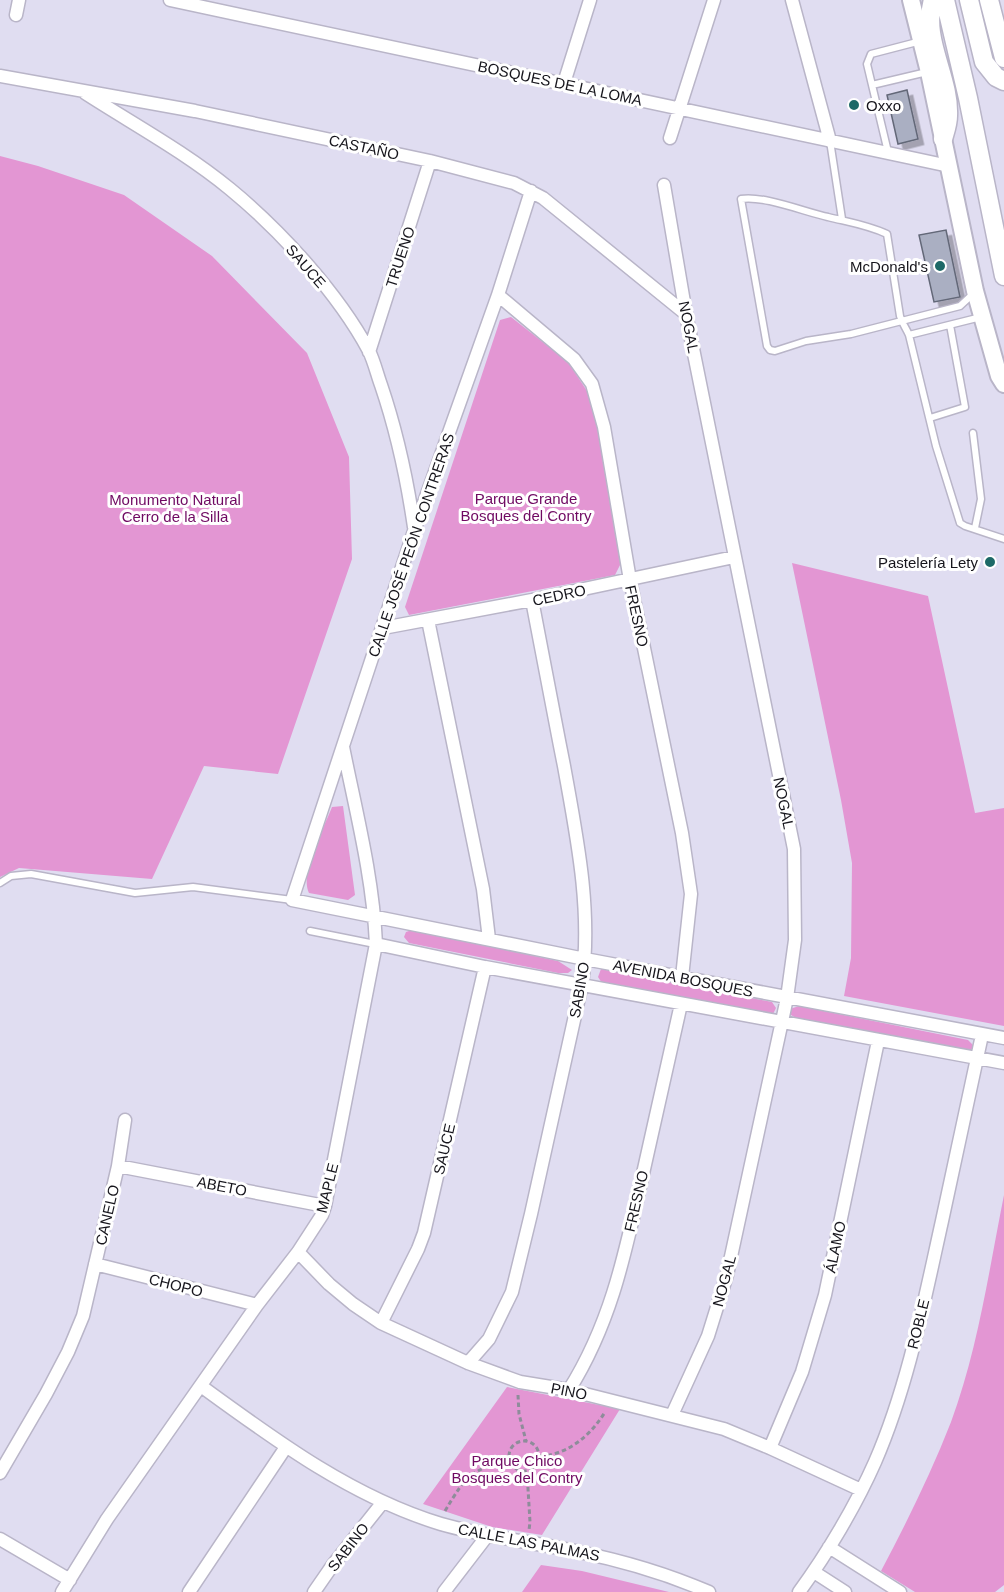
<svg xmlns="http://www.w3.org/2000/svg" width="1004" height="1592" viewBox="0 0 1004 1592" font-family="Arial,sans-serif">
<defs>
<filter id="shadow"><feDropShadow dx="5.5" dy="5.5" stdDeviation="0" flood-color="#0004"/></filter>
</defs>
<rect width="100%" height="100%" fill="#e0ddf1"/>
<path fill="#e396d3" d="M0 156 38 166 124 195 212 256 307 353 349 457 352 559 278 774 204 766 152 879 19 868 0 877Z
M511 317 568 362 587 391 596 420 622 561 615 575 409 615 405 607 500 320Z
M792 563 928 596 975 813 1004 808V1026L844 996 851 958 852 863 841 800Z
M343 806 355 895 348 900 309 893C299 872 324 828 332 807Z
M412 930 558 961 572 970 568 973H558L409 943 404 937 406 932Z
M601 969 772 1002 776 1008 773 1014 602 983 598 977Z
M799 1006 968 1040 973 1045V1050L969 1051 796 1018 791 1015 790 1009Z
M1004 1195V1585L995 1592H915L881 1571C907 1522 931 1473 951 1422 978 1349 989 1270 1004 1195Z
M507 1387 620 1409 542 1535 492 1527 423 1504Z
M541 1565 582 1571 669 1592H522Z"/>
<path fill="#aaafc2" stroke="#636878" stroke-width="1.5" filter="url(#shadow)" d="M907 90 918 139 898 144 887 95Z
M946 230 960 297 934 302 919 235Z"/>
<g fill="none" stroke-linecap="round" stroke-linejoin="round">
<defs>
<path id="service" d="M921 41 871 54 867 64 872 85 927 72
M872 85 888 152
M830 141 842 219
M974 293 960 306 851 334 806 341 775 351 770 350 767 346 741 199C763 195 805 212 828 217 848 222 868 225 887 234L900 316C902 323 906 328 909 335L936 446 960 523 965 526 1004 539
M909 335 981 317
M930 418 965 407 950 325
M973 433 981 499 975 528
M0 883 11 876 31 874 135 893 193 887 292 900
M310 931 375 944"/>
<path id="minor" d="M170 0 949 166
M792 0 830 141
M16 15 19 0
M0 76 195 111 430 161 514 183 543 198 686 314
M564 83 590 0
M85 93C133 124 185 152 230 189 280 230 338 293 369 351 374 361 377 374 381 385 397 432 407 479 414 527
M670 138 714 0
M664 185 686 314 794 849 795 940 787 998 727 1275 708 1336 672 1415
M531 191 498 295 415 528 292 900 585 959 1004 1038
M498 295 574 359 592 384 604 427 630 580 682 833 691 894 682 977
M369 352 430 161
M428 620 483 889 489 939
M383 628 532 600 734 557
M376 944 485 967 1004 1063
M118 1166 325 1206
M298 1252 329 1284 353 1304 381 1323 468 1363 520 1382 569 1390 724 1429 770 1448 861 1490
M95 1264 257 1305
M381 1323 418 1249 424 1233 485 967
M468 1363 489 1339 512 1292 531 1214 582 984C592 910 577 838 564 766 553 711 543 656 532 600
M201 1386C275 1440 352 1497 441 1524 486 1537 533 1542 579 1552 624 1561 667 1574 709 1592
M569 1390C611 1323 625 1254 642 1178 655 1120 668 1062 681 1004
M770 1448 802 1372 825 1295 878 1041
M0 1473 46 1394 68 1352 83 1316 118 1166 125 1120
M0 1539 70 1580
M829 1547 900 1592
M814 1572 845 1592
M62 1592 107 1519 257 1305 298 1252 322 1215 325 1206 376 944C373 877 356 812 343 747
M189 1592 286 1447
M314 1592 332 1566 383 1502
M444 1592 487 1536
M799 1592C827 1554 856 1505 875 1462 908 1386 924 1302 942 1221 955 1159 969 1097 982 1035"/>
<path id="tertiary" d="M911 0 929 72 975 291 999 376 1004 384"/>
<path id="secondary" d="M933 0C921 39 950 77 948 116 948 124 945 132 943 139
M945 0 968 98 1004 276
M969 0 984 62 996 77 1004 81
M989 0 1004 58"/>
</defs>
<use href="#service" stroke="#b9b5c8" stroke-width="9"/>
<use href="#minor" stroke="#b9b5c8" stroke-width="15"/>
<use href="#tertiary" stroke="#b9b5c8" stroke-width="20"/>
<use href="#secondary" stroke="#b9b5c8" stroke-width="21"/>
<path stroke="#8e8c9a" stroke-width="3" stroke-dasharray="4.5 3" stroke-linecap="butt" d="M518 1395 519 1414 526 1441
M509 1456a15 15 0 1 1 30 0a15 15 0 1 1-30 0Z
M540 1456C568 1455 591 1435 605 1412
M527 1472 530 1522 529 1530
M445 1511C467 1474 469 1473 509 1458"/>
<use href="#service" stroke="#fff" stroke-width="6"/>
<use href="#minor" stroke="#fff" stroke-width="12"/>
<use href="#tertiary" stroke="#fff" stroke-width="16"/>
<use href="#secondary" stroke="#fff" stroke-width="18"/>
</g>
<g fill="#1d6967" stroke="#fff" stroke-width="2">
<circle cx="854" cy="105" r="6"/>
<circle cx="940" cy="266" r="6"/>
<circle cx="990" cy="562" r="6"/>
</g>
<g text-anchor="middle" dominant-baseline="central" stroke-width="6" stroke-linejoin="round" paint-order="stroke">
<g font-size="15" fill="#16151c" stroke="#fff">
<text transform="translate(560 83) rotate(12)">BOSQUES DE LA LOMA</text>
<text transform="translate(364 147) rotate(12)">CASTAÑO</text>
<text transform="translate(400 257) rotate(-72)">TRUENO</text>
<text transform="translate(306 266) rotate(49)">SAUCE</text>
<text transform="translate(689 327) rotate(79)">NOGAL</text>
<text transform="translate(411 545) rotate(-71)">CALLE JOSÉ PEÓN CONTRERAS</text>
<text transform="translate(559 595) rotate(-12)">CEDRO</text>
<text transform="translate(637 616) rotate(78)">FRESNO</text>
<text transform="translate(784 803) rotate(78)">NOGAL</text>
<text transform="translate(683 978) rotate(11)">AVENIDA BOSQUES</text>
<text transform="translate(579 990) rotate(-80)">SABINO</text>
<text transform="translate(444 1149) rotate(-77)">SAUCE</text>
<text transform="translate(222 1186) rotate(11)">ABETO</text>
<text transform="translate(327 1188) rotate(-76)">MAPLE</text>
<text transform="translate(636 1201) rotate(-77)">FRESNO</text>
<text transform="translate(107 1215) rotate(-77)">CANELO</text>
<text transform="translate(835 1247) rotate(-78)">ÁLAMO</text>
<text transform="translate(724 1281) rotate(-75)">NOGAL</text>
<text transform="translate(176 1285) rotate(14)">CHOPO</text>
<text transform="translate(918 1324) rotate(-76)">ROBLE</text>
<text transform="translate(569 1391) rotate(11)">PINO</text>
<text transform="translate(529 1542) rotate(11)">CALLE LAS PALMAS</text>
<text transform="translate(348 1547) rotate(-52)">SABINO</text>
</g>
<g font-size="15" fill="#16151c" stroke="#fff" text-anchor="end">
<text x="866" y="105" text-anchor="start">Oxxo</text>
<text x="928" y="266">McDonald's</text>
<text x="978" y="562">Pastelería Lety</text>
</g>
<g font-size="15" fill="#6f0962" stroke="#fff">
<text x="526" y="498">Parque Grande<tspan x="526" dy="17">Bosques del Contry</tspan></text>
<text x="175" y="499">Monumento Natural<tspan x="175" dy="17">Cerro de la Silla</tspan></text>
<text x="517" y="1460">Parque Chico<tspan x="517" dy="17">Bosques del Contry</tspan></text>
</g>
</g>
</svg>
